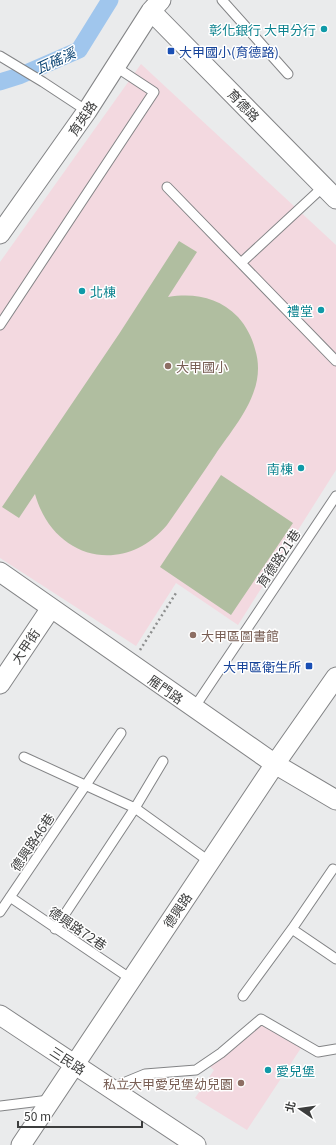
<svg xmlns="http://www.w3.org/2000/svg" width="336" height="1145" viewBox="0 0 336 1145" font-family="Georgia,'Noto Sans TC',serif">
<rect width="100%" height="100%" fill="#eaebec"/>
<path fill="#f3d9e0" d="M141 64 336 245V470L238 625 176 583 136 646 0 558V262Z
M263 1022 303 1045 247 1130 195 1098 214 1070 208 1065Z"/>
<path fill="#b0bea0" d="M179 241 197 252 168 297C195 293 218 297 238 317 246 326 252 337 255 349 268 390 236 424 215 455 199 479 183 502 167 525 123 577 53 559 35 494L19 518 2 507 119 334Z
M221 475 293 523 231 615 160 567Z"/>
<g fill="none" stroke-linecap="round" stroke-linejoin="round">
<path stroke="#a0c6ed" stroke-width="17" d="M0 82 19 76 79 50 110 0"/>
<defs>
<path id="lane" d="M222 0 288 74
M0 56 43 82 87 111
M167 187 336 361
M241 263 323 187
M0 325 154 92 116 67
M194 708 336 496
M24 757 135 808 210 862
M10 897 131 979
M0 912 121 733
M55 929 135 808 163 761
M292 929 336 959
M243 996 292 929 333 869
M111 1088 145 1074 196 1070 221 1053 261 1019 318 1052 336 1049
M0 1106 49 1100"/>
<path id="street" d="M151 11 336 199
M0 234 87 111 151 11 161 0
M0 572 275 764 336 800
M0 684 51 608
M0 1015 196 1145
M21 1145 275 764 336 677"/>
</defs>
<use href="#lane" stroke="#838486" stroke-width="11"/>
<use href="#street" stroke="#838486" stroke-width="21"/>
<path stroke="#8d8e8e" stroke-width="2.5" stroke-dasharray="2 3" stroke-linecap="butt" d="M140 650 176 593"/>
<use href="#lane" stroke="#fff" stroke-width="9"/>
<use href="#street" stroke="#fff" stroke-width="19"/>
</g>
<g fill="#0f9aa8" stroke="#fff" stroke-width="1.5">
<circle cx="324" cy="29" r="4"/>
<circle cx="82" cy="291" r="4"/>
<circle cx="321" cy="310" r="4"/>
<circle cx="301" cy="468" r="4"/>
<circle cx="268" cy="1070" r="4"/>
</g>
<g fill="#1a4fb4" stroke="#fff" stroke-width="1.5">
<rect x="167" y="47" width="8" height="8" rx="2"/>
<rect x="305" y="662" width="8" height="8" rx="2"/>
</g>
<g fill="#8d6e63" stroke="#fff" stroke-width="1.5">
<circle cx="168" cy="366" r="4"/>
<circle cx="193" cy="635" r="4"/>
<circle cx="241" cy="1083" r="4"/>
</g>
<g text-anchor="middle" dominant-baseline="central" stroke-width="3" stroke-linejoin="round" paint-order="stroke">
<g font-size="13" fill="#0d838f" stroke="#fff" text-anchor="end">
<text x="316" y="29">彰化銀行 大甲分行</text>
<text x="90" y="291" text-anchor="start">北棟</text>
<text x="313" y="310">禮堂</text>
<text x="293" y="468">南棟</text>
<text x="276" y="1070" text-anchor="start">愛兒堡</text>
</g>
<g font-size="13" fill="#164399" stroke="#fff" text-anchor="start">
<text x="179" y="51">大甲國小(育德路)</text>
<text x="301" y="666" text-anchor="end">大甲區衛生所</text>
</g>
<g font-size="13" fill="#3c3d3d" stroke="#fff">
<text transform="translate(244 105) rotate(46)">育德路</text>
<text transform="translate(82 118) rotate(-56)">育英路</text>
<text transform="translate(278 558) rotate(-56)">育德路21巷</text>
<text transform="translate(25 646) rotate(-56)">大甲街</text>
<text transform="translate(166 689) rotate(35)">雁門路</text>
<text transform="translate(32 842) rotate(-56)">德興路46巷</text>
<text transform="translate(177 910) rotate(-56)">德興路</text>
<text transform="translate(78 928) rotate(34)">德興路72巷</text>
<text transform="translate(68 1060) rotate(33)">三民路</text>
</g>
<g font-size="13" fill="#785e54" stroke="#fff" text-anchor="start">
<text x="176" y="366">大甲國小</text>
<text x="201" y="635">大甲區圖書館</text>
<text x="233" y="1083" text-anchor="end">私立大甲愛兒堡幼兒園</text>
</g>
<g font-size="14" font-style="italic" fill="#0d4676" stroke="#fff">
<text transform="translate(55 60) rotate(-25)">瓦磘溪</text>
</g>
</g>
<g transform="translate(300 1109) rotate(283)" stroke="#ffffff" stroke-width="3" paint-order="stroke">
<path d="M0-3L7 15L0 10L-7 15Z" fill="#3c3d3d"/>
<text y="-6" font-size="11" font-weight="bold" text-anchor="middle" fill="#3c3d3d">北</text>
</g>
<path d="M18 1121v6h124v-6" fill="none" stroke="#3c3d3d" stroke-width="2"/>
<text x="24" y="1121" font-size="12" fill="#3c3d3d" stroke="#ffffff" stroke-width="3" paint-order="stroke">50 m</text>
</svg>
